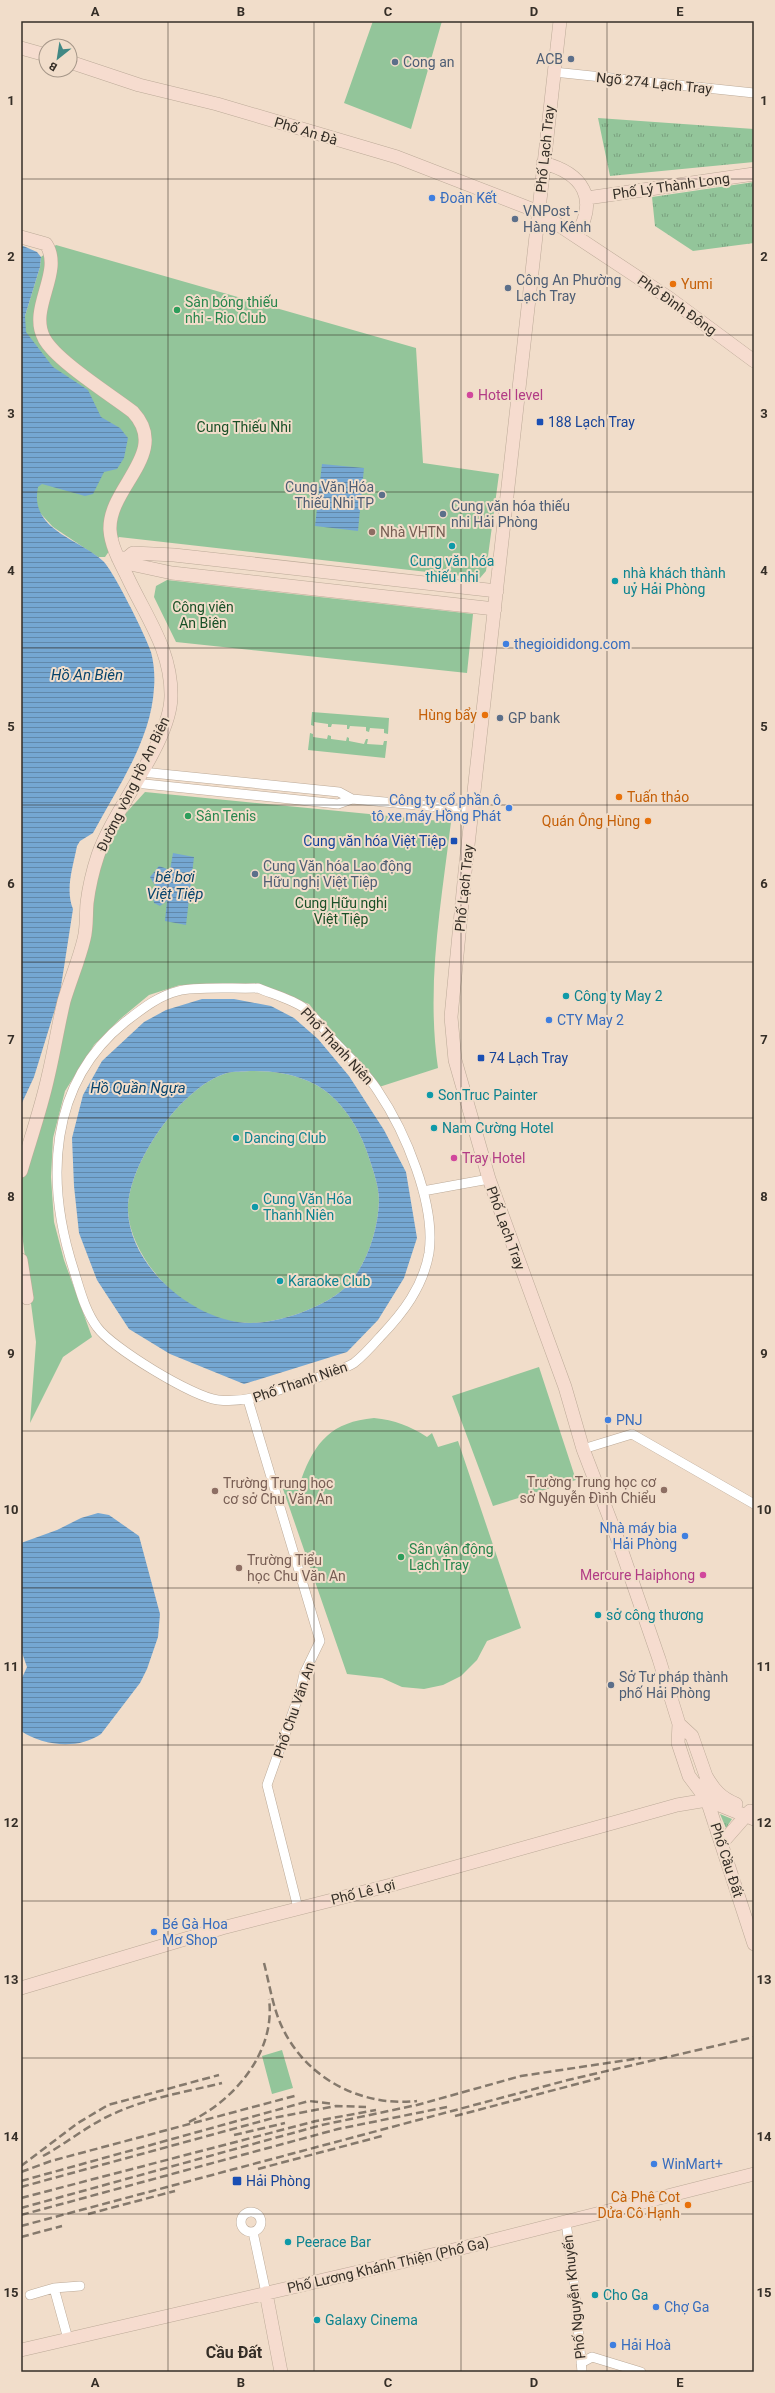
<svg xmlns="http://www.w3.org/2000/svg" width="775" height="2393" viewBox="0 0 775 2393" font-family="Roboto,sans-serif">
<defs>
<pattern id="grass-tufts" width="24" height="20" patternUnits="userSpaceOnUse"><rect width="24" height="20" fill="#93c59a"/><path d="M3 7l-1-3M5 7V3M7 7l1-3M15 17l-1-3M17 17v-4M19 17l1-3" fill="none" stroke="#79a07e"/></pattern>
<pattern id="water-rules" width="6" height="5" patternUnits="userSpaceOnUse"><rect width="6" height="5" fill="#75a7d2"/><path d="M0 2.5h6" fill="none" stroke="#6188aa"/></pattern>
</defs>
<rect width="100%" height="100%" fill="#f1ddca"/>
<path fill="url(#grass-tufts)" d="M598 118 754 129V162L610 176Z
M754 182V243L693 251 655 226 652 197Z
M720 1814 732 1819 726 1828Z"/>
<path fill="#93c59a" d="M373 21H442L411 129 344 103Z
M56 245 416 348 423 463 499 474 486 571 480 578 119 537 105 557H98L53 527 30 502 49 373 21 329 40 267 41 257Z
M167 580 473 614 467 673 176 642 154 597 156 586Z
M312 712 389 718 388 734 384 733V729L370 728 369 732 366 731V727L350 726 349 729H347V725L332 724 331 727H328V724L314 722V726L311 725Z
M310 733 313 734V737L327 739 328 735 331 736V739L346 741 347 737 349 738V741L364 744 366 739H368L367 744 383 745 384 741H387L385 758 308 750Z
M145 792 451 822C441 905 426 985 438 1068L376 1088 309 1004 259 987 180 985 149 995 120 1019 94 1045 65 1091 53 1138 51 1177 54 1222 64 1260 92 1337 63 1357 30 1423 36 1342 21 1226V1173L102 850 116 824Z
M250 1071C271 1071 289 1073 308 1081 337 1093 357 1123 367 1152 372 1167 379 1185 379 1201 378 1228 369 1257 353 1279 335 1304 282 1323 251 1323 237 1323 219 1320 205 1314 169 1297 130 1252 128 1211 127 1164 182 1086 227 1073 234 1071 243 1072 250 1071Z
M539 1367 576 1480 493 1506 452 1396Z
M374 1418C395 1420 410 1426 427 1437L432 1433 438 1447 458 1441 521 1628 487 1641 477 1660 461 1676 443 1685 424 1689 402 1687 382 1678 347 1674 283 1489 301 1480C315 1441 332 1422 374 1418Z
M282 2050 293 2088 272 2094 262 2056Z"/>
<path fill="url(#water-rules)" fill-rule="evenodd" d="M21 245 37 252 41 257 40 267 25 316 26 332 53 367 88 390 101 417 120 428 128 438 124 458 117 469 104 472 93 494 85 496 42 484 38 487C29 530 78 538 103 561 113 570 147 638 151 652 154 663 155 677 154 688 151 741 117 788 93 833L80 841 77 846C73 867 65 889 73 909L60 993 34 1077 21 1105Z
M322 464 364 468 358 531 315 526Z
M173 853 194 857 186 925 165 921 167 901 160 906 154 903 153 897 159 888 154 884 150 877 159 866 170 870Z
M202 999H234L271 1006 294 1018 318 1039 349 1076 384 1130 406 1172 417 1238 404 1278 378 1320 347 1352 244 1384 170 1354 129 1329 97 1280 79 1233 74 1186 72 1138 83 1095 102 1061 144 1022 166 1010ZM250 1071C271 1071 289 1073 308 1081 337 1093 357 1123 367 1152 372 1167 379 1185 379 1201 378 1228 369 1257 353 1279 335 1304 282 1323 251 1323 196 1323 130 1268 128 1211 127 1164 182 1086 227 1073 234 1071 243 1072 250 1071Z
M98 1513 109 1515 139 1536 160 1614 158 1637 147 1669 140 1683 101 1734C78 1750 43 1746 21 1731V1680L27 1667 21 1650V1543L57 1530 81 1518Z"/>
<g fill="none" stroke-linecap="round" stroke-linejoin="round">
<defs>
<path id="street" d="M554 72 754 93
M142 772 339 792 352 799 472 810
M135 783 338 804 352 799
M258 988C272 994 292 999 304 1008 315 1016 324 1030 333 1040 348 1056 366 1072 378 1091 405 1131 436 1204 429 1253 423 1287 403 1313 380 1337 372 1346 363 1356 354 1363 340 1372 306 1381 290 1386 266 1395 244 1403 218 1400 193 1397 112 1348 97 1327 85 1311 80 1290 74 1271 45 1182 48 1084 125 1022 142 1009 158 996 178 991 195 986 238 989 258 988Z
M423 1191 489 1179
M248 1400 320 1641 304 1674 300 1692 267 1785 298 1908
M583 1449 632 1434 754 1504
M241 2222a10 10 0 1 1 20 0a10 10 0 1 1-20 0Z
M566 2222 574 2282 582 2372
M253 2232 266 2293
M54 2288 68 2339
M30 2295 54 2288 80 2286
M581 2363 592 2357 641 2372"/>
<path id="secondary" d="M560 21 465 872 451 1017 455 1060 489 1179 565 1387 583 1449 618 1540 659 1659 679 1724 678 1743 689 1776 707 1800 754 1819
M21 48 46 55
M70 62 139 85 217 104 397 157 539 212 669 298 754 361
M543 163C583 173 599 199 576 236
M587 198 754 174
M21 237 46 244C64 272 28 308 44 338 55 360 111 395 133 412 171 453 108 487 110 530 111 546 120 562 127 576 146 617 172 650 171 697 170 743 114 808 98 855 93 870 89 887 87 903 86 915 87 928 84 939 79 960 70 981 64 1001 58 1026 54 1052 48 1077 41 1109 30 1140 21 1171
M118 558H127L135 565 172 573 495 609
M127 558 133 553 174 555 497 591
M21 1260 27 1298
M679 1724 692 1736 706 1776 707 1800 754 1944
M706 1776C714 1790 721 1798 736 1804
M722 1843 750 1811
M21 1988 222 1928 391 1885 677 1805 707 1800
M266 2293 281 2372
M21 2350 466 2247 754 2174"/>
</defs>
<use href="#street" stroke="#bcaa98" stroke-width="10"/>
<use href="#secondary" stroke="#bcaa98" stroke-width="14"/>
<use href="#street" stroke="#fff" stroke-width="9"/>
<use href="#secondary" stroke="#f6dccf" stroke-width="13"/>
<path stroke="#85796c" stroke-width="2.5" stroke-dasharray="8 4" stroke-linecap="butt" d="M264 1963C270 1986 273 2010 284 2031 309 2080 363 2107 417 2101
M455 2116 600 2078
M189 2122C234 2101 276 2052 269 1999
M234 2135 285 2123
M43 2156C67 2143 88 2125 113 2114 147 2098 186 2092 222 2083
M21 2166 78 2123 108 2105 219 2075
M258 2169 382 2136
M21 2172 51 2161 298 2095
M21 2181 309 2101 334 2104
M21 2187 273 2118 336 2106 366 2107
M21 2198 316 2121 376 2110
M21 2208 322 2125 417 2105 521 2076 641 2058
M88 2214 175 2191
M21 2215 338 2129 447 2107
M21 2226 568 2080 754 2037
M21 2237 62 2226"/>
</g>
<path fill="none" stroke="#352e27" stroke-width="1" stroke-opacity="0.55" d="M168 21V2372M314 21V2372M461 21V2372M607 21V2372M21 179H754M21 335H754M21 492H754M21 648H754M21 805H754M21 962H754M21 1118H754M21 1275H754M21 1431H754M21 1588H754M21 1745H754M21 1901H754M21 2058H754M21 2214H754"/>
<g fill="#5c6f8a" stroke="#f1ddca" stroke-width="1.5">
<circle cx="571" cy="59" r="4"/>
<circle cx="395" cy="62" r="4"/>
<circle cx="515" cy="219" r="4"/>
<circle cx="508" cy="288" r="4"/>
<circle cx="382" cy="495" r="4"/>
<circle cx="443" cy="514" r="4"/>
<circle cx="500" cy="718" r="4"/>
<circle cx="255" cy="874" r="4"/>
<circle cx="611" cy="1685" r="4"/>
</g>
<g fill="#3f7fe0" stroke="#f1ddca" stroke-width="1.5">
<circle cx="432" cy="198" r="4"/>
<circle cx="506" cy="644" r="4"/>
<circle cx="509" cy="808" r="4"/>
<circle cx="549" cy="1020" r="4"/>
<circle cx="608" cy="1420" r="4"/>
<circle cx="685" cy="1536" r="4"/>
<circle cx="154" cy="1932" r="4"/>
<circle cx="654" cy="2164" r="4"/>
<circle cx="656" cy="2307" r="4"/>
<circle cx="613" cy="2345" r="4"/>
</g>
<g fill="#e8710a" stroke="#f1ddca" stroke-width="1.5">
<circle cx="673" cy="284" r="4"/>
<circle cx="485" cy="715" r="4"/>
<circle cx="619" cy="797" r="4"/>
<circle cx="648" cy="821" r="4"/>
<circle cx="688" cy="2205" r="4"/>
</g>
<g fill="#2e9e5b" stroke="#f1ddca" stroke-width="1.5">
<circle cx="177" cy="310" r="4"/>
<circle cx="188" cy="816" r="4"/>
<circle cx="401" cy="1557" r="4"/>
</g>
<g fill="#d1479c" stroke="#f1ddca" stroke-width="1.5">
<circle cx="470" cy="395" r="4"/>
<circle cx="454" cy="1158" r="4"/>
<circle cx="703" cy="1575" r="4"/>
</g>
<g fill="#1a4fb4" stroke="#f1ddca" stroke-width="1.5">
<rect x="536" y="418" width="8" height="8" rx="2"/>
<rect x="450" y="837" width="8" height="8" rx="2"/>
<rect x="477" y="1054" width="8" height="8" rx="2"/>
<rect x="232" y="2176" width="10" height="10" rx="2"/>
</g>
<g fill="#8d6e63" stroke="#f1ddca" stroke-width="1.5">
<circle cx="372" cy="532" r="4"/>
<circle cx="664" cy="1490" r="4"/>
<circle cx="215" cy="1491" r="4"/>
<circle cx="239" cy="1568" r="4"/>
</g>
<g fill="#0f9aa8" stroke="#f1ddca" stroke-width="1.5">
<circle cx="452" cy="546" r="4"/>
<circle cx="615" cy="581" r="4"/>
<circle cx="566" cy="996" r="4"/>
<circle cx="430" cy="1095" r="4"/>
<circle cx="434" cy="1128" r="4"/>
<circle cx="236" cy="1138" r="4"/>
<circle cx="255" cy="1207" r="4"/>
<circle cx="280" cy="1281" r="4"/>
<circle cx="598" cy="1615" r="4"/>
<circle cx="288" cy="2242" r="4"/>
<circle cx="595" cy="2295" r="4"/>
<circle cx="317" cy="2320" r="4"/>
</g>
<g text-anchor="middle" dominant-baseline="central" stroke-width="4" stroke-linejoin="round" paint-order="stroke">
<g font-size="14" fill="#4e5e75" stroke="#f1ddca" text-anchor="start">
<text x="563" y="59" text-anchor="end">ACB</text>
<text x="403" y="62">Cong an</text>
<text x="523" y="211">VNPost -<tspan x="523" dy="16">Hàng Kênh</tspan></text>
<text x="516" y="280">Công An Phường<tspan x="516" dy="16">Lạch Tray</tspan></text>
<text x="374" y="487" text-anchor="end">Cung Văn Hóa<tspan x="374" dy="16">Thiếu Nhi TP</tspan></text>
<text x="451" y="506">Cung văn hóa thiếu<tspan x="451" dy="16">nhi Hải Phòng</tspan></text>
<text x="508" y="718">GP bank</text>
<text x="263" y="866">Cung Văn hóa Lao động<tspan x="263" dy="16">Hữu nghị Việt Tiệp</tspan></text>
<text x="619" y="1677">Sở Tư pháp thành<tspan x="619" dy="16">phố Hải Phòng</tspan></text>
</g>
<g font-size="14" fill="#352e27" stroke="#f1ddca">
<text transform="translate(654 83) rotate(6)">Ngõ 274 Lạch Tray</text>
<text transform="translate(306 131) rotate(17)">Phố An Đà</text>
<text transform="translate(545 149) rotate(-84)">Phố Lạch Tray</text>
<text transform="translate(671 186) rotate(-8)">Phố Lý Thành Long</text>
<text transform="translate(677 305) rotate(35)">Phố Đình Đông</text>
<text transform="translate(133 784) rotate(-64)">Đường vòng Hồ An Biên</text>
<text transform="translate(464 888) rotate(-84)">Phố Lạch Tray</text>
<text transform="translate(337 1046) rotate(47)">Phố Thanh Niên</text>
<text transform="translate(506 1228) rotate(70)">Phố Lạch Tray</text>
<text transform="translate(300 1382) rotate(-19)">Phố Thanh Niên</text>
<text transform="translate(294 1710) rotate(-71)">Phố Chu Văn An</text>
<text transform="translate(727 1860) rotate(72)">Phố Cầu Đất</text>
<text transform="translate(363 1892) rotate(-14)">Phố Lê Lợi</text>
<text transform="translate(388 2265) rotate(-13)">Phố Lương Khánh Thiện (Phố Ga)</text>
<text transform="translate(574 2297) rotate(-96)">Phố Nguyễn Khuyến</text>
</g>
<g font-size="14" fill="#366cbe" stroke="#f1ddca" text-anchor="start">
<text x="440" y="198">Đoàn Kết</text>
<text x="514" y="644">thegioididong.com</text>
<text x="501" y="800" text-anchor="end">Công ty cổ phần ô<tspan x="501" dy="16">tô xe máy Hồng Phát</tspan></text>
<text x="557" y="1020">CTY May 2</text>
<text x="616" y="1420">PNJ</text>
<text x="677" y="1528" text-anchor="end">Nhà máy bia<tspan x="677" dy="16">Hải Phòng</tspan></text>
<text x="162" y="1924">Bé Gà Hoa<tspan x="162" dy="16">Mơ Shop</tspan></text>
<text x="662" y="2164">WinMart+</text>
<text x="664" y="2307">Chợ Ga</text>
<text x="621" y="2345">Hải Hoà</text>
</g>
<g font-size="14" fill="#c56008" stroke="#f1ddca" text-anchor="end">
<text x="681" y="284" text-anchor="start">Yumi</text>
<text x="477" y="715">Hùng bẩy</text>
<text x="627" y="797" text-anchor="start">Tuấn thảo</text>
<text x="640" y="821">Quán Ông Hùng</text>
<text x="680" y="2197">Cà Phê Cot<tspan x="680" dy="16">Dửa Cô Hạnh</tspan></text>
</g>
<g font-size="14" fill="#27864d" stroke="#f1ddca" text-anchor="start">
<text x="185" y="302">Sân bóng thiếu<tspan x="185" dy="16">nhi - Rio Club</tspan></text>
<text x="196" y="816">Sân Tenis</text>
<text x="409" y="1549">Sân vận động<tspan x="409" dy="16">Lạch Tray</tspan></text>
</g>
<g font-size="14" fill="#b23c85" stroke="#f1ddca" text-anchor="start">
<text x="478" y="395">Hotel level</text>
<text x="462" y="1158">Tray Hotel</text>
<text x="695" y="1575" text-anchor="end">Mercure Haiphong</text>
</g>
<g font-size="14" fill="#164399" stroke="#f1ddca" text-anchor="start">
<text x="548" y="422">188 Lạch Tray</text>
<text x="446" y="841" text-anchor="end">Cung văn hóa Việt Tiệp</text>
<text x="489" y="1058">74 Lạch Tray</text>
<text x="246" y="2181">Hải Phòng</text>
</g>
<g font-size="14" fill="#195027" stroke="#f1ddca">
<text x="244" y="427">Cung Thiếu Nhi</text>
<text x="203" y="607">Công viên<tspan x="203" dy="16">An Biên</tspan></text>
<text x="341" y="903">Cung Hữu nghị<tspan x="341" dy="16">Việt Tiệp</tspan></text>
</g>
<g font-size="14" fill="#785e54" stroke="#f1ddca" text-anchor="start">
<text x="380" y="532">Nhà VHTN</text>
<text x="656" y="1482" text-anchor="end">Trường Trung học cơ<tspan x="656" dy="16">sở Nguyễn Đình Chiểu</tspan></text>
<text x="223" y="1483">Trường Trung học<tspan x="223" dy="16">cơ sở Chu Văn An</tspan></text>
<text x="247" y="1560">Trường Tiểu<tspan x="247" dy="16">học Chu Văn An</tspan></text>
</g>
<g font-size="14" fill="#0d838f" stroke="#f1ddca" text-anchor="start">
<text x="452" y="561" text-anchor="middle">Cung văn hóa<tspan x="452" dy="16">thiếu nhi</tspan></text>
<text x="623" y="573">nhà khách thành<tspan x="623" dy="16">uỷ Hải Phòng</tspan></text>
<text x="574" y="996">Công ty May 2</text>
<text x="438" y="1095">SonTruc Painter</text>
<text x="442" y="1128">Nam Cường Hotel</text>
<text x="244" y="1138">Dancing Club</text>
<text x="263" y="1199">Cung Văn Hóa<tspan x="263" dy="16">Thanh Niên</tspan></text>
<text x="288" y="1281">Karaoke Club</text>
<text x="606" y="1615">sở công thương</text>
<text x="296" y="2242">Peerace Bar</text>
<text x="603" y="2295">Cho Ga</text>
<text x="325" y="2320">Galaxy Cinema</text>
</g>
<g font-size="15" font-style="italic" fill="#06436c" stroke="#f1ddca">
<text x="87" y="675">Hồ An Biên</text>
<text x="175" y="877">bể bơi<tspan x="175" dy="17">Việt Tiệp</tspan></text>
<text x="138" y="1088">Hồ Quần Ngựa</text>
</g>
<g font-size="16" font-weight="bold" fill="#352e27" stroke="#f1ddca">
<text x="234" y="2352">Cầu Đất</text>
</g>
</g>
<rect width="775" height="2393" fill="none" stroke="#f1ddca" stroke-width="44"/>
<g transform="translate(58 58) rotate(210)"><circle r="19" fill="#f1ddca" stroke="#a69789"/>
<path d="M0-3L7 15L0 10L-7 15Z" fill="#418884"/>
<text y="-6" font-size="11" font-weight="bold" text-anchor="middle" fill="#352e27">B</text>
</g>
<rect x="22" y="22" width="731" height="2349" fill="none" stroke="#352e27" stroke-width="1.5"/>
<g font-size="13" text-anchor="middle" font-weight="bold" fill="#352e27">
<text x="95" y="16">A</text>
<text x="241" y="16">B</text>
<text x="388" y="16">C</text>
<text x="534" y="16">D</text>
<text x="680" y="16">E</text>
<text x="11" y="105">1</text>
<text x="764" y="105">1</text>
<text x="11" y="261">2</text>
<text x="764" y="261">2</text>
<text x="11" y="418">3</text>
<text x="764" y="418">3</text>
<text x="11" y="575">4</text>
<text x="764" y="575">4</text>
<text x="11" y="731">5</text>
<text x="764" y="731">5</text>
<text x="11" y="888">6</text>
<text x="764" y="888">6</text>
<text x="11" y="1044">7</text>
<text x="764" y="1044">7</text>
<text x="11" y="1201">8</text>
<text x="764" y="1201">8</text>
<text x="11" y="1358">9</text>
<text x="764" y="1358">9</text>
<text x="11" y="1514">10</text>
<text x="764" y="1514">10</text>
<text x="11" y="1671">11</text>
<text x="764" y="1671">11</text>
<text x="11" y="1827">12</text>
<text x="764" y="1827">12</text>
<text x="11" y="1984">13</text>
<text x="764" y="1984">13</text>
<text x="11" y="2141">14</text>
<text x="764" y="2141">14</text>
<text x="11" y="2297">15</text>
<text x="764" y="2297">15</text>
<text x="95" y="2387">A</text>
<text x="241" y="2387">B</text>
<text x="388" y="2387">C</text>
<text x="534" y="2387">D</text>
<text x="680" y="2387">E</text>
</g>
</svg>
